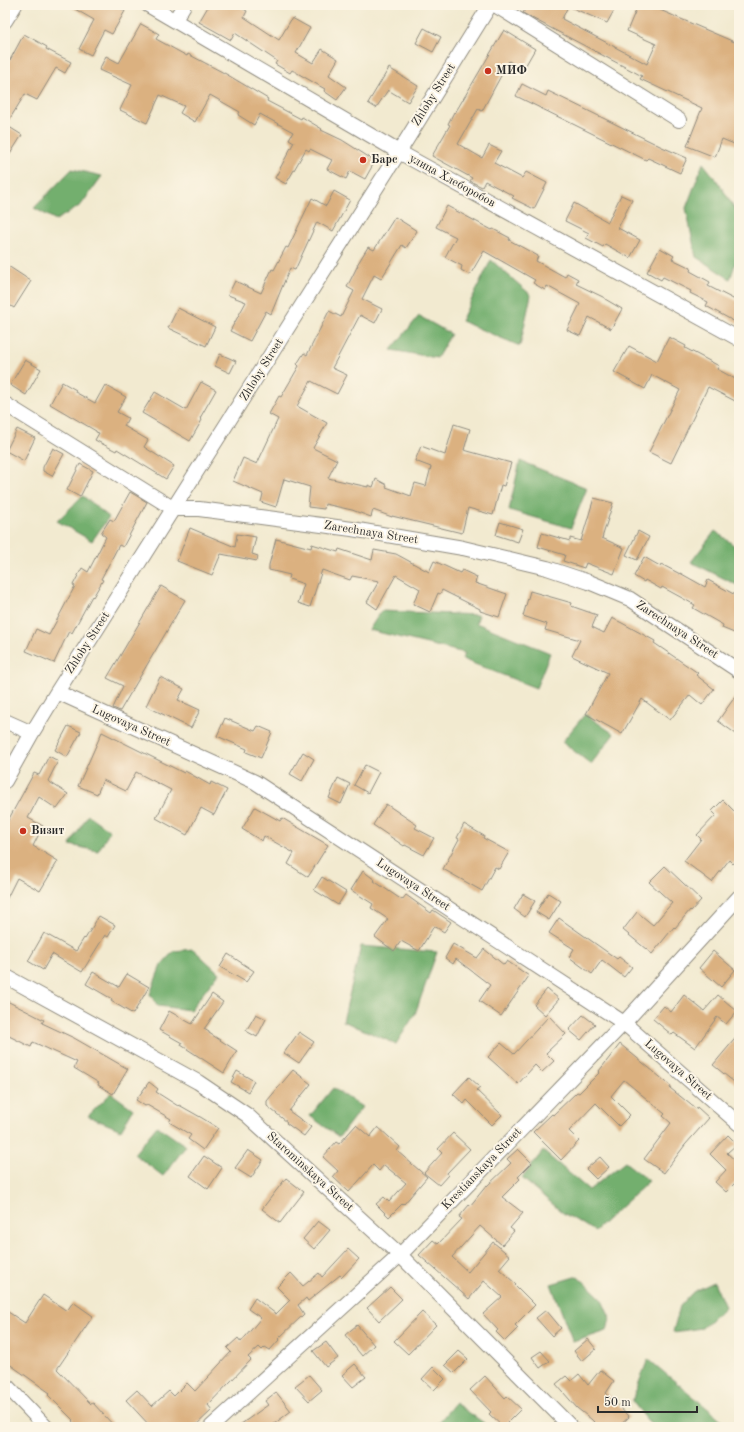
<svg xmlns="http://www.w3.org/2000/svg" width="744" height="1432" viewBox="0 0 744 1432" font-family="'Old Standard TT',serif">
<rect width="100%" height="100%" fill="#fcf5e5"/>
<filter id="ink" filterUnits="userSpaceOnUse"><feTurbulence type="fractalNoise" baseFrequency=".025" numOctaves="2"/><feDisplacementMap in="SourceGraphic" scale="8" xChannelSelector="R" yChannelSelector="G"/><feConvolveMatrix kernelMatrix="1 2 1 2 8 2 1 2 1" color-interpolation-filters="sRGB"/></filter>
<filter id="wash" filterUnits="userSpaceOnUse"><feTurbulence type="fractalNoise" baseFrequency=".012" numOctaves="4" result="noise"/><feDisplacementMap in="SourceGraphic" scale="16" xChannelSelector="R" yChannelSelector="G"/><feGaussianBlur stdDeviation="0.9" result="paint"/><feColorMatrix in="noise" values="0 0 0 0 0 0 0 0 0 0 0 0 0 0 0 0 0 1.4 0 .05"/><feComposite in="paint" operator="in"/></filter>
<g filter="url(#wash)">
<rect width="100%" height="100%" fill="#f2ead0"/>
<path fill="#73af6e" stroke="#4f6d4c" d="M703 163 718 182 739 215 737 259 730 279 696 257 686 208Z
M72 169 102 176 81 205 56 220 34 208Z
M491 260 531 295 520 346 461 321Z
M419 316 451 334 437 358 391 350Z
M520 461 587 488 571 528 509 510Z
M83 496 109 517 92 541 57 521Z
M715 531 739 549V586L691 562Z
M381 611 479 615 476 623 550 653 536 688 462 659 465 653 369 630Z
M585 714 614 734 591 764 562 742Z
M88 815 110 831 98 851 70 845Z
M361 946 437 952 415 1014 396 1044 343 1021Z
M193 949 219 973 190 1010 158 1006 150 994 161 965 174 951Z
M333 1088 362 1107 339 1137 310 1116Z
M111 1093 133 1109 121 1130 88 1116Z
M157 1126 186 1146 163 1176 134 1154Z
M543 1151 589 1190 625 1162 649 1181 595 1231 563 1213 522 1178Z
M578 1276 601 1298 610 1318 607 1331 573 1342 551 1284Z
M714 1282 725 1307 702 1328 673 1332 680 1306 693 1292Z
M648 1359 730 1427H653L632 1401Z
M455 1403 484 1423 486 1427H435Z"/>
<g id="blocks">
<path fill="#dbb180" d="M68 5H115L125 11 112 34 104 30 91 55 79 49 94 20Z
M209 5H237L247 11 244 17 279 40 292 18 310 28 296 53 313 63 322 49 338 59 329 75 346 87 337 100 324 91 325 89 292 70 290 73 275 64 277 61 235 33 231 40 199 22Z
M528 5H617L607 23 568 6 562 19 647 64 656 44 627 31 638 5H662L660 10 739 44V146L722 139 715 157 687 146 702 108 640 79 642 76 528 16 523 13Z
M141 24 159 34 156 39 187 56 188 54 226 74 268 99 267 101 301 119 302 117 322 129 321 130 342 140 375 161 365 179 350 171 346 179 327 169 332 160 310 149 309 151 306 149 286 184 275 178 294 142 289 139 293 132 260 114 254 125 238 115 240 112 210 95 195 122 180 113 184 106 160 95 147 123 120 110 132 85 99 70 106 56 119 63Z
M424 28 441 37 433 52 416 43Z
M504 30 535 49 523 70 509 61 482 111 478 109 458 144 482 158 489 145 501 151 494 163 522 178 526 172 547 183 534 209 512 198 514 196 485 181 482 187 470 181 472 178 432 156 450 125 448 124 454 112 455 113Z
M24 34 47 47 46 49 71 62 65 73 56 68 37 100 25 94 6 125 22 135 5 162V58L10 60Z
M389 68 418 86 408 102 388 90 376 108 368 103Z
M522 84 546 96 548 91 662 147 687 158 680 173 648 158 646 160 516 96Z
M334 191 350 200 333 231 317 222 295 270 290 268 271 314 266 311 250 341 230 331 246 302 228 295 235 281 261 293 272 269 274 270 286 247 288 248 312 198 326 206Z
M621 195 632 200 618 228 640 240 630 258 605 244 603 247 586 238 589 233 565 221 574 203 608 222Z
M447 206 492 230 493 229 510 238 509 240 538 256 536 261 565 277 567 273 578 279 576 284 605 298V299L622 309 611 329 589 317 580 336 567 330 580 304 547 286 545 290 533 283 535 280 484 251 470 275 461 270 462 266 445 257 456 237 436 227Z
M395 217 417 231 406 248 402 245 381 279 374 275 362 299 382 309 375 323 360 315 332 368 347 375 337 394 311 381 297 406 327 423 313 448 337 460 328 478 368 487V485L373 487 376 479 387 485 386 487 411 496 415 483 426 486 431 467 415 461 421 446 445 455 454 424 470 429 464 450 511 463 504 486 501 485 493 515 468 508 462 533 392 516V517L373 510 371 517 352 510 325 504 324 509 308 507 310 487 284 479 276 507 261 502 263 494 233 481 243 458 257 464 278 419 269 414 279 396 281 397 299 366 297 364 304 353 307 355 329 311 341 317 354 291 347 287 358 265H357L368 247 374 250Z
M660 248 674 256 672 259 691 268 690 271 710 282 708 286 739 302V324L706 306 708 302 690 293 691 291 663 277 661 280 647 272Z
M5 264 31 281 14 308 5 302Z
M178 308 215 327 206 346 168 328Z
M669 337 686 346 685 348 719 366 717 369 739 381V403L708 387 671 463 649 452 680 390 652 375 645 389 614 372 629 346 657 361Z
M220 354 236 361 230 373 215 366Z
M25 360 41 369 26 395 10 385Z
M62 382 76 390 75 392 95 403 105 385 126 397 117 412 128 418 124 426 148 440 144 447 174 466 166 479 117 449 116 451 95 440 99 433 96 432V431L50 404Z
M201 382 216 390 200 418 202 420 190 441 142 413 155 392 186 410Z
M17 429 35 438 24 461 6 451Z
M53 448 64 454 52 476 43 471V467Z
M80 464 93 471 80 497 67 490Z
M130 492 147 502 123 547 119 545 101 579 103 580 93 597 92 596 72 633 69 631 54 663 26 651 36 629 49 635 75 586 73 585 82 568 88 572 106 537 101 533 110 519 114 521Z
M594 498 613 503 602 538 624 548 614 574 586 563 584 568 563 561 565 555 538 547 542 533 570 541V538L581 541Z
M500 522 523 529 518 542 496 535Z
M190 528 235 547 237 534 256 537 252 554 258 556 257 561 221 554 212 575 177 561Z
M638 531 649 537 637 560 626 555Z
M276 539 311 548 312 544 338 552 339 549 372 560 374 550 396 554 429 572 434 561 460 573 462 570 477 577 475 583 507 594 499 617 480 611V609L442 590 440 594 438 593 430 612 413 604 420 589 396 575 377 609 367 602 379 581 352 576 350 580 322 570 310 607 298 603 304 584 289 579 290 575 269 570V565Z
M644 557 660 566 661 564 680 574V573L705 587 708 580 739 597V635L722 628 723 625 693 608 695 605 662 587 661 589 645 580 644 582 634 576Z
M161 586 185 600 120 711 113 708 123 686 107 678Z
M530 591 572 603 571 606 597 615 592 627 604 633 612 618 622 623 655 641 654 643 698 673 696 675 714 689 702 705 690 695 670 720 642 699 622 734 586 714 608 673 572 656 580 640 545 630 547 624 523 616Z
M160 677 184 689 178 700 200 710 191 728 146 706Z
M739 691V736L718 721Z
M225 718 255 731 258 726 272 732 261 758 246 752 247 749 217 736Z
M68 726 81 732 67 757 55 750Z
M102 732 184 773 185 771 210 785 211 782 227 790 214 815 201 808 187 835 156 818 171 790 136 772 126 791 103 780 97 794 78 786Z
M303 752 314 759 302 781 290 774Z
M49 756 58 761 48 781 68 794 57 809 39 797 28 818 43 826 33 846 58 861 40 891 17 878 5 902V826L34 773 39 775Z
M365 765 379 772 368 793 354 785Z
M338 778 350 784 341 804 329 798Z
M723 800 739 816V858L733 864 729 860 712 882 684 861 701 839 697 835 716 815 712 811Z
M386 804 417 825 415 828 434 838 424 855 405 845 404 846 373 825Z
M255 807 280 821 282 818 328 845 308 877 288 864 294 853 264 836 262 841 242 829Z
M464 824 484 836 483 838 509 852 499 869 495 867 482 891 443 869 459 839 457 838Z
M665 866 701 900 691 911 690 910 675 928 674 927 652 954 623 930 637 912 653 925 672 903 649 882Z
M363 871 375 880 374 881 402 900 406 895 431 913 433 910 451 922 444 932 434 926 419 951 401 941 394 951 375 937 388 919 371 908 373 904 351 890Z
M322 877 346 892 338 905 314 890Z
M548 893 561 901 549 920 536 912Z
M523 894 535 901 525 917 514 909Z
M99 916 115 925 108 937 105 935 82 972 52 954 43 970 28 961 44 933 76 951 84 938 85 939Z
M559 918 617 959 619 957 632 967 624 977 602 960 592 974 569 957 574 949 549 933Z
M453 944 477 958 484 949 504 965 507 961 529 976 501 1016 479 1001 490 985 456 959 453 964 445 958Z
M713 951 735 970 721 987 699 968Z
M228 954 254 971 246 982 220 967Z
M93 972 119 987 127 974 149 987 133 1014 111 1001 112 999 86 984Z
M547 989 559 999 545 1015 534 1005Z
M212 994 223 1002 204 1029 209 1032V1033L237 1051 224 1073 181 1045 182 1043 159 1030 169 1011 192 1024Z
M684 995 704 1011 718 995 737 1011 726 1024 717 1017 695 1048 674 1033 672 1035 653 1019 664 1006 671 1012Z
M5 1000 44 1020 42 1023 74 1038 128 1069 113 1094 98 1085 99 1083 74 1068 77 1062 33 1042 31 1047 5 1034Z
M256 1014 266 1019 257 1037 246 1031Z
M583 1015 595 1024 581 1040 569 1030Z
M549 1016 566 1034 546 1053 554 1061 542 1072 535 1065 518 1084 488 1057 501 1043 514 1054Z
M299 1032 314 1042 299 1063 284 1053Z
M739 1034V1086L713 1065Z
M620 1044 671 1086 670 1088 696 1109 697 1107 709 1118 685 1145 664 1173 644 1159 671 1123 663 1116 665 1114 624 1080 611 1096 630 1115 619 1126 596 1103 569 1131 579 1141 561 1160 533 1132 552 1114 553 1115 577 1092 579 1093 600 1072 599 1071Z
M293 1070 311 1084 289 1111 311 1127 304 1136 286 1123 287 1122 267 1106V1101Z
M237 1071 254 1081 248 1092 231 1082Z
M469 1077 480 1087 476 1090 502 1115 492 1125 467 1100 464 1104 453 1094Z
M149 1082 158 1089 156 1092 178 1106 179 1105 202 1118 218 1128 203 1150 188 1139 191 1135 169 1122 171 1119 147 1105 145 1106 136 1100Z
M356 1125 370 1137 378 1127 400 1147 397 1151 427 1177 404 1204 403 1203 389 1217 376 1204 384 1197 389 1202 406 1183 384 1165 379 1171 373 1165 349 1192 333 1177 338 1171 323 1157 336 1142 339 1144Z
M453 1133 470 1149 447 1173 448 1175 439 1185 424 1173 442 1153 438 1149Z
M728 1135 737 1144 727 1153 739 1164V1179L726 1192 715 1182 726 1170 710 1154Z
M518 1149 532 1163 518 1177 520 1179 502 1197 523 1213 510 1228 514 1231 502 1245 480 1226 452 1257 468 1272 493 1242 510 1256 499 1269 516 1284 515 1285 535 1305 515 1325 518 1328 505 1341 496 1332 498 1330 483 1314 502 1297 484 1281 469 1299 419 1255 433 1240 438 1244 462 1219 459 1217 469 1205 470 1206 487 1185V1186L511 1163 507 1159Z
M248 1150 263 1160 251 1178 235 1168Z
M204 1156 222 1168 208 1189 190 1176Z
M600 1157 609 1167 596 1179 586 1169Z
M286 1178 304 1192 280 1223 262 1209Z
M318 1221 330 1230 314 1249 303 1239Z
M348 1249 359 1259 342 1277 340 1275 308 1301 306 1298 298 1305 304 1314 278 1339 279 1340 270 1350 265 1347 262 1350 259 1347 248 1357 251 1360 208 1405 212 1410 194 1427H151L126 1400 137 1390 152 1406 169 1391 174 1396 187 1383 195 1391 231 1352 227 1348 238 1338 241 1342 261 1318 248 1309 255 1298 276 1314 290 1300 277 1287 291 1273 303 1286 319 1273 322 1277Z
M390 1287 402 1299 379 1321 367 1308Z
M43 1295 67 1311 73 1302 93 1316 57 1369 91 1404 93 1403 115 1427H78L72 1421 73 1420 48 1395 50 1393 5 1361V1310L25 1323Z
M546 1310 561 1328 552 1336 536 1318Z
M422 1312 436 1325 408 1354 394 1341Z
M357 1325 374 1345 362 1356 345 1335Z
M588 1339 596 1349 582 1361 574 1351Z
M326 1342 338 1358 326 1367 313 1351Z
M459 1351 468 1359 454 1373 445 1365Z
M541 1351 550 1361 540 1368 532 1357Z
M355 1364 366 1377 353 1387 342 1375Z
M433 1367 445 1379 434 1390 422 1379Z
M600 1370 614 1381 606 1393 629 1417 618 1427H599L591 1419 577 1408 556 1384 566 1376 571 1381 579 1374 588 1385Z
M309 1375 322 1390 309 1401 295 1386Z
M485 1376 505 1398 507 1396 521 1409 503 1427 489 1414 491 1412 470 1390Z
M276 1392 291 1411 270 1427H237L268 1405 265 1401Z"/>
</g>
</g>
<g filter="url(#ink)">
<use href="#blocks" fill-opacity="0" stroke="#8e8a7e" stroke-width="1"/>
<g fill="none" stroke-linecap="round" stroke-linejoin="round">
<defs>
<path id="minor" d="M148 5 399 152 739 339
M495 5 679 120
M175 20 184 5
M5 21 15 5
M5 404 174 509H199L352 529 463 548 547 568 589 582 630 599 739 671
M57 692 255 782 624 1023 739 1124
M5 721 32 733
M5 781 32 733 57 692 399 152 490 5
M5 976 198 1082 247 1115 400 1255 571 1427
M5 1384 46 1427
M211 1427 400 1255 624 1023 739 897"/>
</defs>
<use href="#minor" stroke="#8e8a7e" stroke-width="16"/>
<use href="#minor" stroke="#fff" stroke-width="14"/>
</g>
</g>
<g fill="#c8321e" stroke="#fcf5e5" stroke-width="1.5">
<circle cx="488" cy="71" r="4"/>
<circle cx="363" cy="160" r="4"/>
<circle cx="23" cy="831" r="4"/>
</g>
<g text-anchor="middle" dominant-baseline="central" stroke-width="4" stroke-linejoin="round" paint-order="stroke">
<g font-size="12" font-weight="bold" fill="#2b2b2b" stroke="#fcf5e5" text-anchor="start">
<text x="496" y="71">МИФ</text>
<text x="371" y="160">Барс</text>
<text x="31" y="831">Визит</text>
</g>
<g font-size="12" fill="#2b2b2b" stroke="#fcf5e5">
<text transform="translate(434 95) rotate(-58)">Zhloby Street</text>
<text transform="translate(452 181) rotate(29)">улица Хлеборобов</text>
<text transform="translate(262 370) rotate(-58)">Zhloby Street</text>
<text transform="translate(371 533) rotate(9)">Zarechnaya Street</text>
<text transform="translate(677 630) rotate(33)">Zarechnaya Street</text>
<text transform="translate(88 643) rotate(-57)">Zhloby Street</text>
<text transform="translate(131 726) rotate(24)">Lugovaya Street</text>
<text transform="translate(413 885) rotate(33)">Lugovaya Street</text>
<text transform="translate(678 1070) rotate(41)">Lugovaya Street</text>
<text transform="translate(482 1169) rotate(-46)">Krestianskaya Street</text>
<text transform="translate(310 1172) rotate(42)">Starominskaya Street</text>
</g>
</g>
<rect width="744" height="1432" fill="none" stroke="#fcf5e5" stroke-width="20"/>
<path d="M598 1406v6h99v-6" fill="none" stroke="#2b2b2b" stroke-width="2"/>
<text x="604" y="1406" font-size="12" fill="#2b2b2b" stroke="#fcf5e5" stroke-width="3" paint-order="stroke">50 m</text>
</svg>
